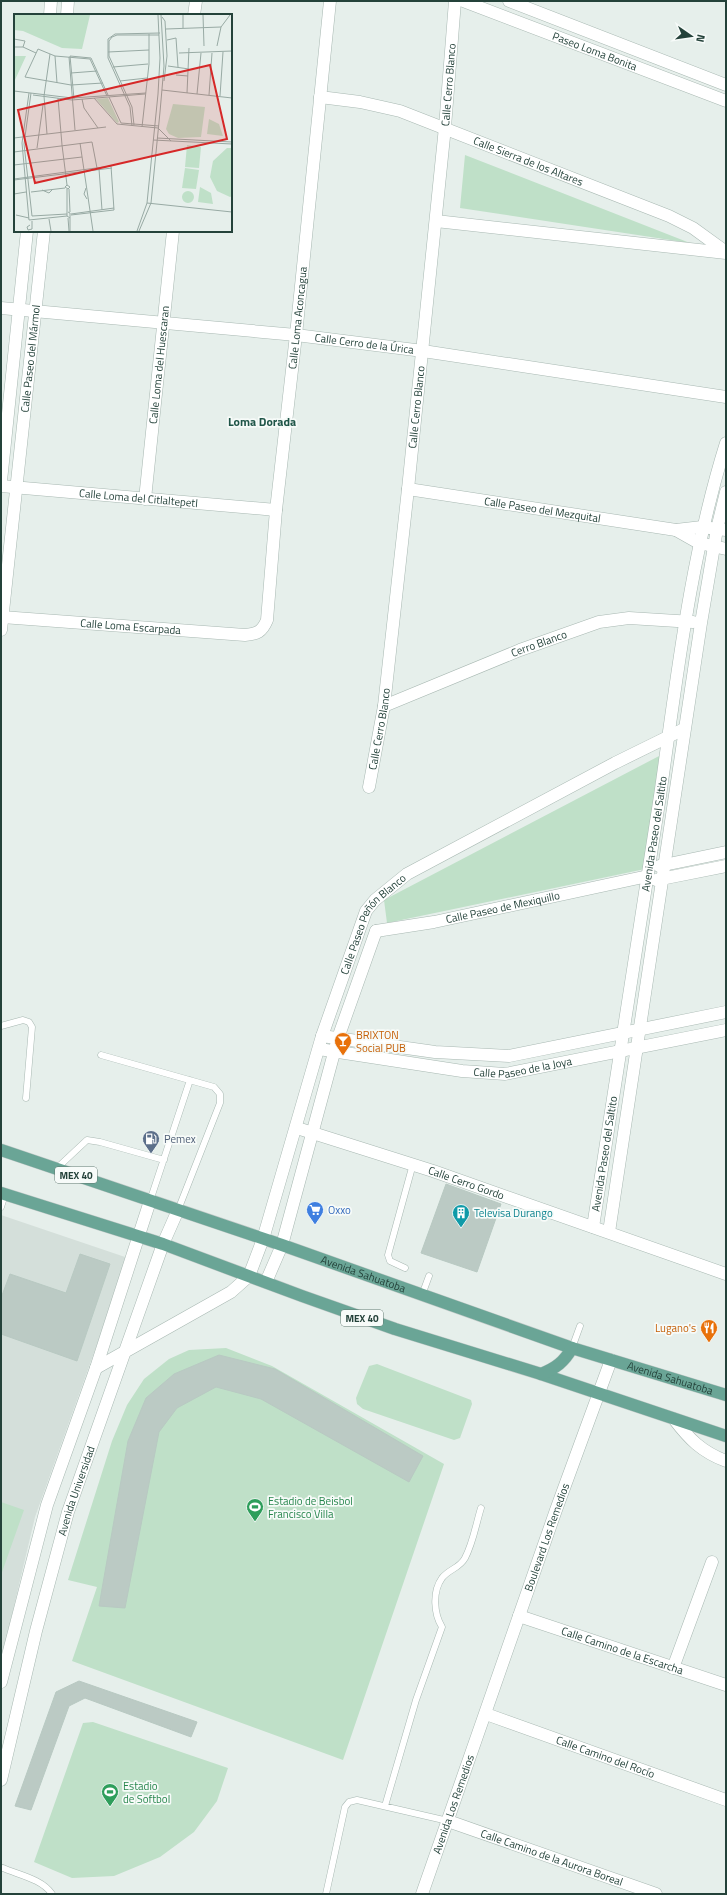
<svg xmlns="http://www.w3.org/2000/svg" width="727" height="1895" viewBox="0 0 727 1895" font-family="'Titillium Web',sans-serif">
<rect width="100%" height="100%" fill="#e6efeb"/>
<path fill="#d4dfda" d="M1 1215 128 1258 35 1517 1 1661Z"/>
<path fill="#bfe0c8" d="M465 155 690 243 460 208Z
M661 755 645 869 387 923 384 900Z
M226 1348 272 1366 444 1464 343 1760 72 1661 97 1587 68 1580 112 1441 127 1405 144 1379 169 1359 189 1350Z
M377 1364 471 1400 472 1404 460 1438 454 1440 363 1409 357 1404 356 1398 369 1366Z
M1 1502 24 1510 1 1575Z
M93 1722 228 1768 217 1801 194 1832 160 1857 114 1876 72 1878 34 1862 83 1723Z"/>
<path fill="#bbcac4" stroke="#b8c9c2" d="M446 1184 501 1204 477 1272 421 1253Z
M80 1254 110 1264 77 1361 1 1334V1298L10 1274 66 1293Z
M219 1355 275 1369 423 1456 409 1482 261 1399 216 1387 177 1408 159 1432 125 1608 99 1606 128 1441 146 1398 174 1374Z
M79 1681 197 1722 191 1737 85 1698 69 1706 31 1810 15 1806 56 1692Z"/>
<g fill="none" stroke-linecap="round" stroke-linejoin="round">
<defs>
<path id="service" d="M1 1026 23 1020 29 1022 32 1027 26 1098
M101 1055 214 1087 220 1094V1103L178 1210
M56 1169 87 1140 100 1142 164 1160
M150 1201 190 1080
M1 1207 5 1194
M405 1268 390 1261 388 1255 413 1164
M422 1295 429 1276
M572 1348 580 1326
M385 1806 416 1700 442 1627C434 1614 432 1592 442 1578 449 1569 460 1568 465 1558 473 1543 476 1524 481 1508
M3 1868C19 1875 42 1879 52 1894
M326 1894 345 1807 349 1802 357 1800 448 1821"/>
<g id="minor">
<path id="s1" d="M463 1 726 101"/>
<path d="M509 1 726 85"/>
<path d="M50 15 51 1"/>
<path d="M67 15 68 1"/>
<path d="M194 15 196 1"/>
<path id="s2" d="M320 97 360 102 400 111 669 216 693 228 726 252"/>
<path d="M436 221 726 253"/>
<path d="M1 481 27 231"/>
<path id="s3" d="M1 486 276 510"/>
<path id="s4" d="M408 489 676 530 702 527 726 530"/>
<path id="s5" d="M145 499 173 231"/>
<path d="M676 530 699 543 726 549"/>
<path id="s6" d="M2 617 245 635C257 634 262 632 267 620L276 510 296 335 330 1"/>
<path id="s7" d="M1 630 44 231"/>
<path id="s8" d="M384 706 520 650 599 622 629 618 693 622"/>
<path id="s9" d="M369 787 384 706 408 489 445 127 455 1"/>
<path d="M659 866 726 852"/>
<path d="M656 880 726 866"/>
<path id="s10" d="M376 931 434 922 648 876"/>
<path d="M322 1036 435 1052 509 1056 726 1012"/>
<path id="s11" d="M319 1049 462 1071 505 1074 726 1030"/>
<path id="s12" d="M297 1128 433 1171 726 1274"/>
<path id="s13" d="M593 1227C615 1083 638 940 660 796 677 677 690 558 726 443"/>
<path d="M609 1232 701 623 717 529 726 492"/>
<path d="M266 1282 282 1245 338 1038 376 931"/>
<path id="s14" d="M96 1368 231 1292 249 1276 263 1239 322 1036 366 911 375 900 407 874 615 763 684 729"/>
<path d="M674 1419C689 1439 702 1452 726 1461"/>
<path id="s15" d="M519 1616 726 1685"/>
<path d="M673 1668 712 1562"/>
<path id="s16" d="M486 1714 726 1800"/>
<path id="s17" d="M448 1821 656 1894"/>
</g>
<g id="tertiary">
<path id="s18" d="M1 308 296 335 423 351 726 397"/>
<path d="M1 1682 47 1505 96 1368 150 1201"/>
<path id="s19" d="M1 1780 36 1631 68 1512 163 1244 178 1210"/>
<path id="s20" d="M422 1894 556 1510 611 1360"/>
</g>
<g id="primary">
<path id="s21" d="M1 1150 282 1245 572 1348 726 1395"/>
<path d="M1 1193 163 1244 302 1296 395 1329 541 1374 726 1436"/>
<path d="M541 1374C556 1368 564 1362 572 1348"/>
</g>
</defs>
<use href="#service" stroke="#a8b8b2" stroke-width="7"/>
<use href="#minor" stroke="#a8b8b2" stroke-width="13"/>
<use href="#tertiary" stroke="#a8b8b2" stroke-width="13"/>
<use href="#primary" stroke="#c2cac8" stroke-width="13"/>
<use href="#service" stroke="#fff" stroke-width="6"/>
<use href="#minor" stroke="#fff" stroke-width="12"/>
<use href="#tertiary" stroke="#fff" stroke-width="12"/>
<use href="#primary" stroke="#6aa596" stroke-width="12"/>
</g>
<defs>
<symbol id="bar-pin" viewBox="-11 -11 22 30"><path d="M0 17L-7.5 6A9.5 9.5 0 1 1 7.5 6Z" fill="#e8710a" stroke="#f7fbf9"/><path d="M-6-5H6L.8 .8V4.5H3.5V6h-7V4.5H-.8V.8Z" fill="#fff"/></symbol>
<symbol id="fuel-pin" viewBox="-11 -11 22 30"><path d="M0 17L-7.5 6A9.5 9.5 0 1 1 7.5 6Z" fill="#5c6f8a" stroke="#f7fbf9"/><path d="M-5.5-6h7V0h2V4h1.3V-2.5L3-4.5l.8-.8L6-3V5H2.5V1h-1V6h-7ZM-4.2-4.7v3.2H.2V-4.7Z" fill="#fff"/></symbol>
<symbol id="supermarket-pin" viewBox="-11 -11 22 30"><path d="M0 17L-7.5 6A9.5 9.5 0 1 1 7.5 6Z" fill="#3f7fe0" stroke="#f7fbf9"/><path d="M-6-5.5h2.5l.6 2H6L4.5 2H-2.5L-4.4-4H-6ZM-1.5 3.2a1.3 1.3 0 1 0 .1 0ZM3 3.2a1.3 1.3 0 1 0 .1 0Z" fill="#fff"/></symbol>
<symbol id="building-pin" viewBox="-11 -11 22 30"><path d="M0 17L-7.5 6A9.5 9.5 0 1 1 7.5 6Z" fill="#0f9aa8" stroke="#f7fbf9"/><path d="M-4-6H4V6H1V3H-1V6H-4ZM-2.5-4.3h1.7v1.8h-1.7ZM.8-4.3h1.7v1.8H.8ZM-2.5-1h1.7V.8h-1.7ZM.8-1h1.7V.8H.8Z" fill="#fff"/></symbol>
<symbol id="restaurant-pin" viewBox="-11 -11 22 30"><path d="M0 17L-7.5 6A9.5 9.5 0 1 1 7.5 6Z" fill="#e8710a" stroke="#f7fbf9"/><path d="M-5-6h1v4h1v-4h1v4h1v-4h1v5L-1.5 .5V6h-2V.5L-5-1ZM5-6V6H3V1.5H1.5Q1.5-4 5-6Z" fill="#fff"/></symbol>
<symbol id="stadium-pin" viewBox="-11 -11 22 30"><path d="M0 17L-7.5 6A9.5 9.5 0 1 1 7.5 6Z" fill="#2e9e5b" stroke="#f7fbf9"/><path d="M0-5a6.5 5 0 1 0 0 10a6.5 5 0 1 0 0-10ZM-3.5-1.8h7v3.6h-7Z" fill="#fff"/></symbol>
</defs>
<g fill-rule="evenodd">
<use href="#bar-pin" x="333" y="1031" width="20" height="27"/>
<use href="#fuel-pin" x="141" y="1129" width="20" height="27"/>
<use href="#supermarket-pin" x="305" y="1200" width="20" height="27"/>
<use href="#building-pin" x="451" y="1203" width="20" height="27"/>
<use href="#restaurant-pin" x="699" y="1318" width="20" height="27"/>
<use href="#stadium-pin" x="245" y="1497" width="20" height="27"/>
<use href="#stadium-pin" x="100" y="1782" width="20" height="27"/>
</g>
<g text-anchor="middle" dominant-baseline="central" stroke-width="3.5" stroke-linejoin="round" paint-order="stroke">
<g fill="#f7fbf9" stroke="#637a73" stroke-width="1">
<rect x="55" y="1167" width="42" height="16" rx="3"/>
<rect x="341" y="1310" width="42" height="16" rx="3"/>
</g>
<g font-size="10" font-weight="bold" fill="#24423a">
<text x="76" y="1175">MEX 40</text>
<text x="362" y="1318">MEX 40</text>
</g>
<g font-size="11" fill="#24423a" stroke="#f7fbf9">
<text stroke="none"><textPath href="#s1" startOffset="141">Paseo Loma Bonita</textPath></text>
<text stroke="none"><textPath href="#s9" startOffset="707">Calle Cerro Blanco</textPath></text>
<text stroke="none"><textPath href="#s2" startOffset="219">Calle Sierra de los Altares</textPath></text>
<text stroke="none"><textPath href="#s6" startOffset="576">Calle Loma Aconcagua</textPath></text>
<text stroke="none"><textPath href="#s18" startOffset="365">Calle Cerro de la Úrica</textPath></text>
<text stroke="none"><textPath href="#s7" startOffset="273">Calle Paseo del Mármol</textPath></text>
<text stroke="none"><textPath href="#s5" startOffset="135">Calle Loma del Huescaran</textPath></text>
<text stroke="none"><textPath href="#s9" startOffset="383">Calle Cerro Blanco</textPath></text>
<text stroke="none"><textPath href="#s3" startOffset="138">Calle Loma del Citlaltepetl</textPath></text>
<text stroke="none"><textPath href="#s4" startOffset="136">Calle Paseo del Mezquital</textPath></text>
<text stroke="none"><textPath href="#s6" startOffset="129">Calle Loma Escarpada</textPath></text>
<text stroke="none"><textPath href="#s8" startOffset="167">Cerro Blanco</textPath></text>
<text stroke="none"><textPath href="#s9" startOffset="59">Calle Cerro Blanco</textPath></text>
<text stroke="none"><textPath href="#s13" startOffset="398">Avenida Paseo del Saltito</textPath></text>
<text stroke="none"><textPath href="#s10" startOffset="129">Calle Paseo de Mexiquillo</textPath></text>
<text stroke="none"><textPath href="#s14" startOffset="555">Calle Paseo Peñón Blanco</textPath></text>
<text stroke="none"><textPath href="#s11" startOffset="206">Calle Paseo de la Joya</textPath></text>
<text stroke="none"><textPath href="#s13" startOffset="74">Avenida Paseo del Saltito</textPath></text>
<text stroke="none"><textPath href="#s12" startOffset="178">Calle Cerro Gordo</textPath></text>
<text stroke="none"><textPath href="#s21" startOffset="383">Avenida Sahuatoba</textPath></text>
<text stroke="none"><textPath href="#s21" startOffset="707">Avenida Sahuatoba</textPath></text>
<text stroke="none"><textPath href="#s19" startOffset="299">Avenida Universidad</textPath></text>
<text stroke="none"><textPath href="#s20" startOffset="378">Boulevard Los Remedios</textPath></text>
<text stroke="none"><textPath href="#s15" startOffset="109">Calle Camino de la Escarcha</textPath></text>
<text stroke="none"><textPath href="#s16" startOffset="127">Calle Camino del Rocío</textPath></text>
<text stroke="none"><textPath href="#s20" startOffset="95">Avenida Los Remedios</textPath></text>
<text stroke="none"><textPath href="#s17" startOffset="110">Calle Camino de la Aurora Boreal</textPath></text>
</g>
<g font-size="11" fill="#c56008" stroke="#f7fbf9" text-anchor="start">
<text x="356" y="1035">BRIXTON<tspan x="356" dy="13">Social PUB</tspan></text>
<text x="696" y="1328" text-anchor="end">Lugano's</text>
</g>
<g font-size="11" fill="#4e5e75" stroke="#f7fbf9" text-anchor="start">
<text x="164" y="1139">Pemex</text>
</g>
<g font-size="11" fill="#366cbe" stroke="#f7fbf9" text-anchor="start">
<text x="328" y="1210">Oxxo</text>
</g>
<g font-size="11" fill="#0d838f" stroke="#f7fbf9" text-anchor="start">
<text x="474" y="1213">Televisa Durango</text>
</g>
<g font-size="11" fill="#27864d" stroke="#f7fbf9" text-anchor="start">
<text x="268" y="1501">Estadio de Beisbol<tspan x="268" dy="13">Francisco Villa</tspan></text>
<text x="123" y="1786">Estadio<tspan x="123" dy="13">de Softbol</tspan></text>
</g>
<g font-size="12" font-weight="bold" fill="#1f5548" stroke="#f7fbf9">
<text x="262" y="421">Loma Dorada</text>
</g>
</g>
<g transform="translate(14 14)">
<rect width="218" height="218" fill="#e6efeb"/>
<path d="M0 1H76L68 35 48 34 9 17 0 16ZM0 42H12L0 68ZM94 84 105 108 103 109 82 85ZM159 90 191 93 187 123 164 124 155 120 152 115ZM195 105 205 110 209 122 193 120ZM173 131 187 133 185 154 171 153ZM213 134H218V182L216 183 203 177 196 163 199 147ZM171 154 185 156 182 175 168 174ZM186 173 197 179 199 190 184 188ZM168 183a6 6 0 1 1 12 0a6 6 0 1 1-12 0Z" fill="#bfe0c8"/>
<path fill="none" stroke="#98aaa4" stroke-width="1" d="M169 1V14M189 1 190 32M148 3 151 7 153 42 150 67M152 15 207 13M0 25 11 27 9 33M153 26 162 24 164 53M203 32 207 13 216 1M0 33H9L22 39M94 38 135 36M165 39 218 37M41 42 43 69M56 42 60 85M56 42 77 44M55 43 61 116M77 44 94 81M76 45 41 42 24 35 11 63 57 71 89 69M76 45 93 82M154 52 175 55M99 53 134 50M57 59 83 57M162 61 174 62M106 67 133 64M148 76 218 84M0 77 58 84 132 79M15 79 8 129 15 206 53 202M17 79 10 130 18 202 53 200M173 79 175 34M183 80 187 39M19 81 58 86 131 80M195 81 198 39M206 82 209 38M95 83 107 109M44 84 48 131 53 171 56 173 54 175 51 173 53 171M80 84 103 110 144 114 157 127M68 85 70 94 84 114M107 109 145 112M120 111 118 93 95 42V27L98 23 103 21H145M118 112 116 93 94 44V25L101 20 146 19M128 113 135 50V20M33 120 30 82 36 40M0 124 92 113M143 124 218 128M139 126 218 130M66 129 79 217M23 134 29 91M0 138 78 128 83 154M0 151 68 143M85 155 88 196M0 165 97 152 100 196 57 201M0 166 98 154M72 174 70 180 73 185M53 175V202L56 204V199L54 198M55 175 56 198M28 176 35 179 39 175M17 178 51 174M0 180 12 178M133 189 218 198M57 200 100 194M2 201 15 204M54 204 55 217M56 204V217M35 205 37 217M16 211 13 213 14 216 18 215V207M123 217 133 189 144 80 146 44 144 1M125 217 137 189 146 98 150 52 147 1"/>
<path fill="#d62828" fill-opacity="0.15" stroke="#d62828" stroke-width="2" d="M196 51 213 125 21 169 4 96Z"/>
<rect width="218" height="218" fill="none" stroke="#24423a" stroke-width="2"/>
</g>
<rect width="727" height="1895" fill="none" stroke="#24423a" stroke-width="4"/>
<g transform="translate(691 36) rotate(103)" stroke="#f7fbf9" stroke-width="3" paint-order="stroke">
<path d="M0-3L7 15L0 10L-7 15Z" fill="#24423a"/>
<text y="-6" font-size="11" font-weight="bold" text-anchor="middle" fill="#24423a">N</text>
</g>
</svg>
